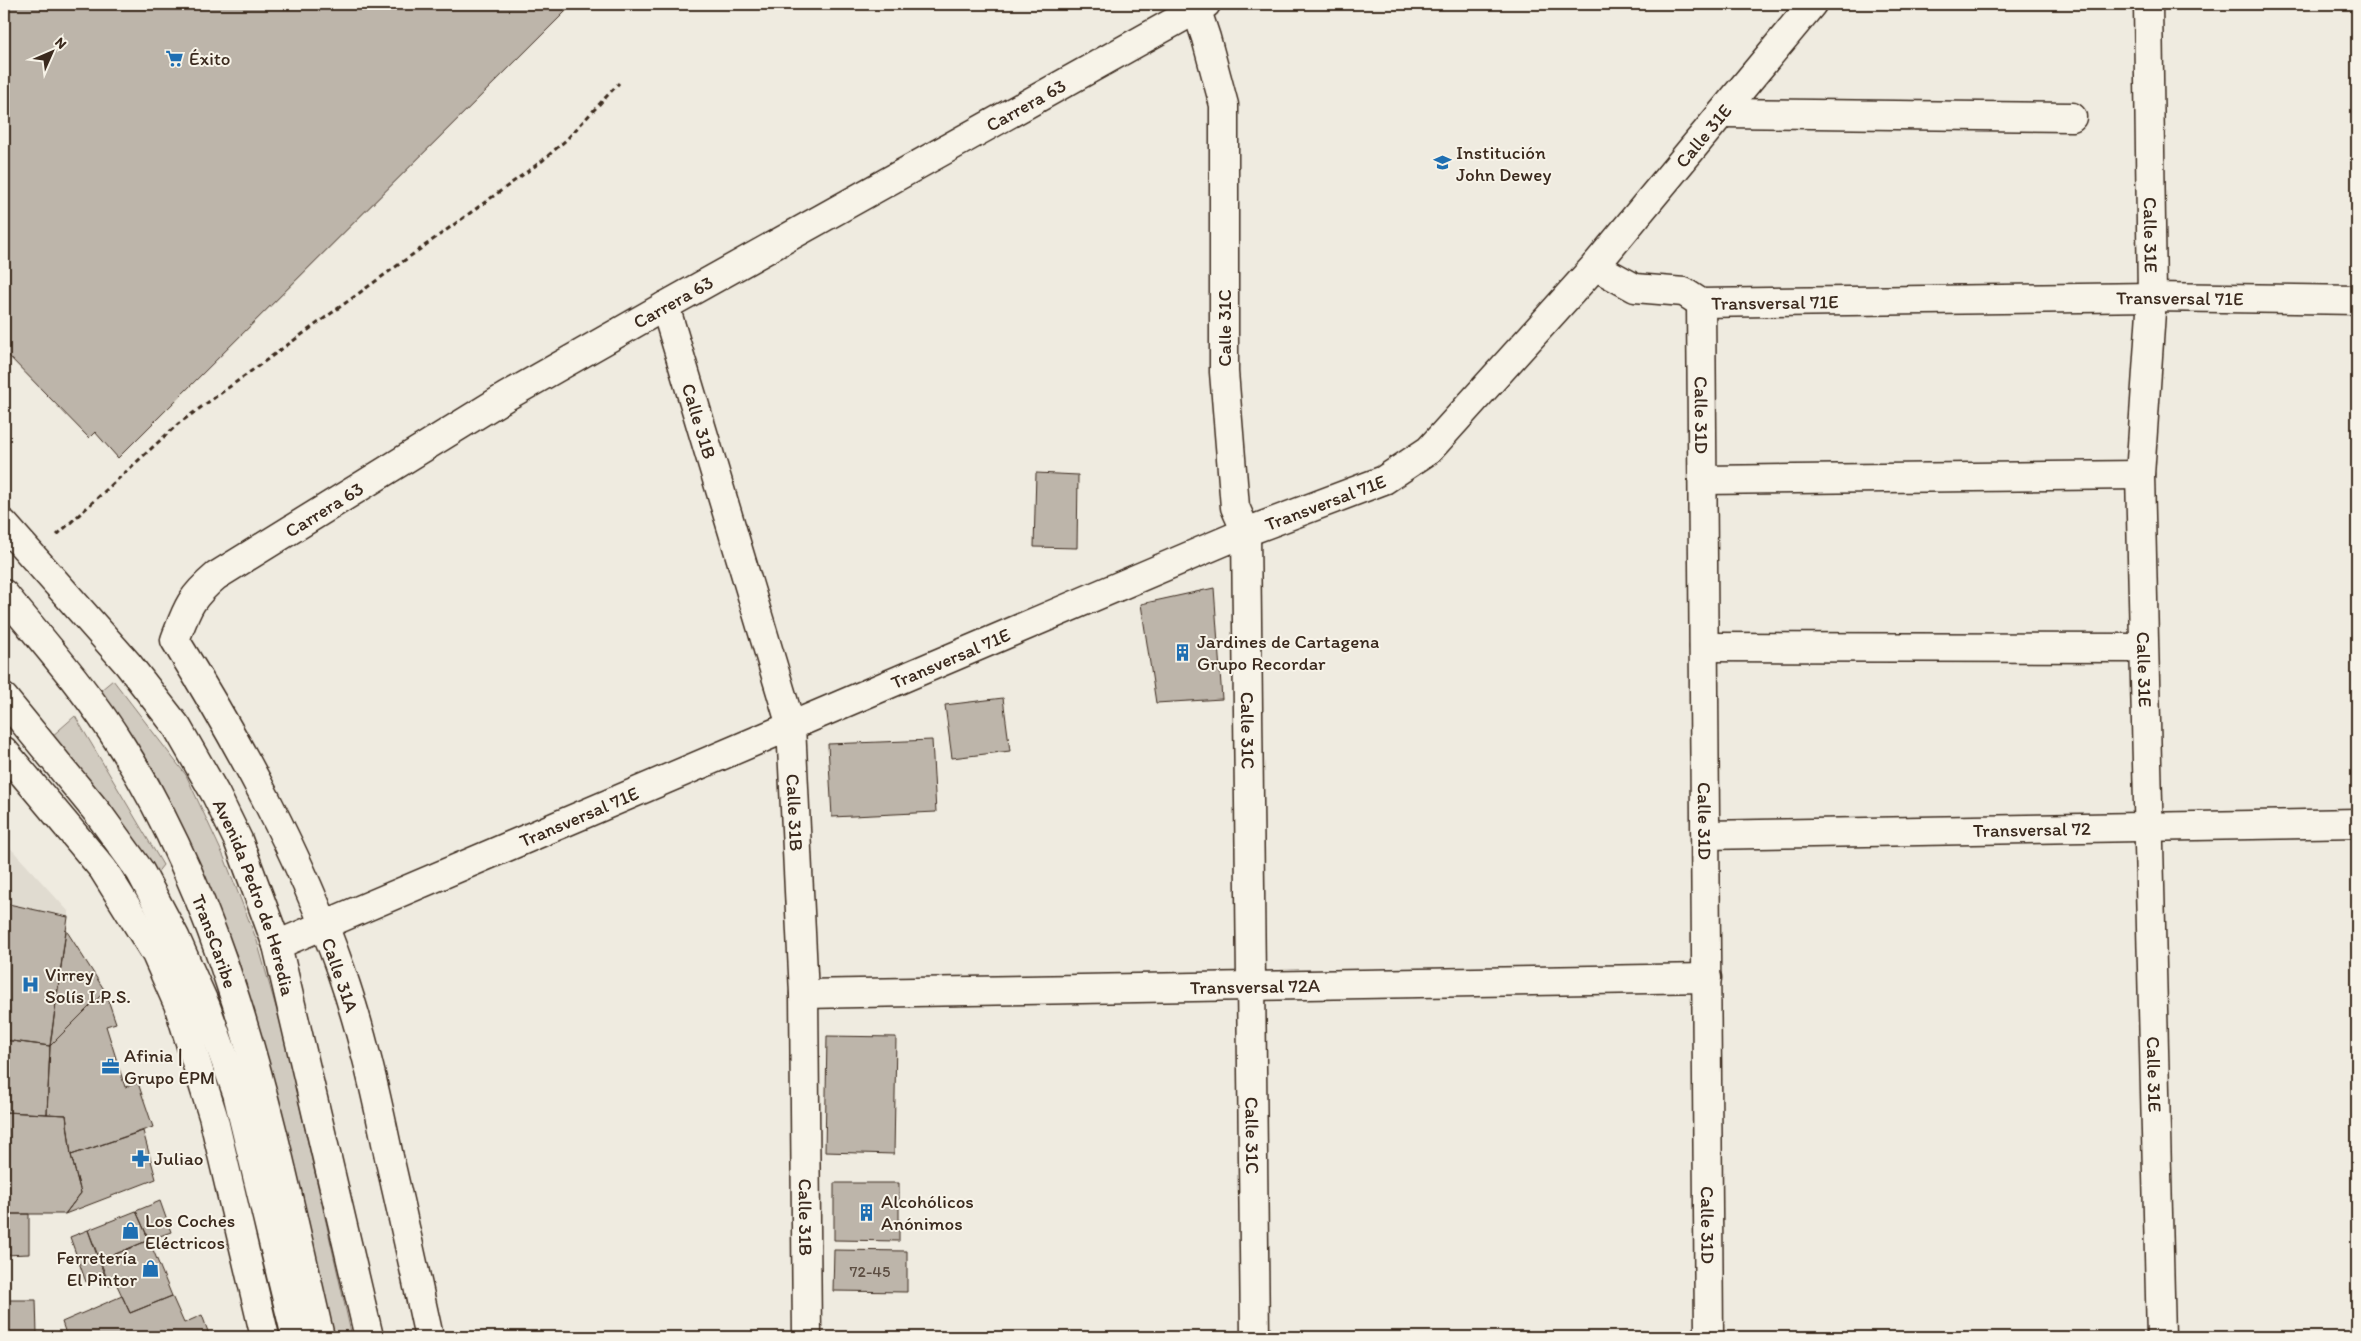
<svg xmlns="http://www.w3.org/2000/svg" width="2361" height="1341" viewBox="0 0 2361 1341" font-family="Itim,sans-serif">
<rect width="100%" height="100%" fill="#efebe0"/>
<filter id="ink" filterUnits="userSpaceOnUse"><feTurbulence type="fractalNoise" baseFrequency=".02" numOctaves="2"/><feDisplacementMap in="SourceGraphic" scale="10" xChannelSelector="R" yChannelSelector="G"/><feConvolveMatrix kernelMatrix="1 2 1 2 8 2 1 2 1" color-interpolation-filters="sRGB"/></filter>
<g filter="url(#ink)">
<path fill="#e0dbd0" d="M4 841 69 912 50 1046 4 1040Z"/>
<path fill="#d1cbc0" stroke="#867a6f" d="M113 680 186 775 224 857 257 941 283 1032 352 1337H332L238 958 159 779 101 690Z
M75 716 163 865 156 874 51 737Z"/>
<path fill="#bdb5aa" stroke="#3b2a1e" d="M4 4H573L118 458 95 432 89 438 4 351Z
M1036 473 1078 475 1077 548 1034 547Z
M1214 588 1222 699 1156 703 1141 604Z
M1003 698 1010 751 952 758 945 705Z
M932 740 936 812 832 817 828 744Z
M4 903 68 917 50 1046 4 1040Z
M66 930 105 991 50 1046Z
M105 991 116 1023 106 1026 125 1087 138 1083 153 1127 71 1155 66 1115 47 1114 50 1046Z
M827 1036 896 1037 894 1154 825 1152Z
M4 1040 50 1046 47 1114 4 1112Z
M4 1112 66 1115 71 1155 81 1193 65 1214H4Z
M143 1131 156 1179 65 1214 81 1193 71 1155Z
M834 1183H899V1241L834 1240Z
M160 1201 171 1232 149 1240 136 1211Z
M136 1211 149 1240 99 1261 88 1230Z
M4 1214H29V1254L4 1255Z
M88 1230 106 1276 86 1282 70 1237Z
M149 1240 172 1296 130 1313 116 1283 109 1286 99 1261Z
M834 1250 907 1251V1292L833 1291Z
M122 1296 130 1313 172 1296 184 1323 202 1315 210 1337H67L62 1322Z
M4 1300H36L37 1334 4 1335Z
M49 1333V1337H4V1335Z"/>
<g fill="none" stroke-linecap="round" stroke-linejoin="round">
<defs>
<g id="minor">
<path id="s1" d="M2148 4 2152 297 2140 475 2161 1337"/>
<path id="s2" d="M1197 11 1206 38 1224 105V372L1235 507 1246 532 1255 1337"/>
<path d="M1723 113 2072 117"/>
<path id="s3" d="M1595 266 1635 288 1684 292 1701 303 2152 297 2357 300"/>
<path id="s4" d="M1701 303 1709 1337"/>
<path id="s5" d="M665 306 791 726 804 994 807 1337"/>
<path d="M1703 480 2140 475"/>
<path id="s6" d="M4 594C45 644 88 692 122 747 235 926 273 1134 320 1337"/>
<path d="M1704 647 2142 648"/>
<path d="M4 698 98 813 140 871 175 937 206 1007 237 1093 296 1337"/>
<path id="s7" d="M1706 835 2357 823"/>
<path id="s8" d="M277 945 1246 532 1384 480 1429 450 1595 266 1812 4"/>
<path id="s9" d="M804 994 1707 978"/>
<path id="s10" d="M429 1337C416 1277 403 1217 389 1157 376 1094 362 1031 341 971 300 854 240 745 175 640 187 609 189 599 216 576L507 396 665 306 1206 4"/>
</g>
<g id="highway">
<path id="s11" d="M4 524 128 664 177 727 216 795 238 840 277 945 369 1337"/>
<path d="M4 751 103 869 156 954 178 1004 213 1116 265 1337"/>
</g>
</defs>
<use href="#minor" stroke="#3b2a1e" stroke-width="31"/>
<use href="#highway" stroke="#3b2a1e" stroke-width="31"/>
<path stroke="#3b2a1e" stroke-width="3" stroke-dasharray="5 4" stroke-linecap="butt" d="M57 535 178 424 542 161 566 140 619 83"/>
<use href="#minor" stroke="#f7f3e8" stroke-width="28"/>
<use href="#highway" stroke="#f7f3e8" stroke-width="28"/>
</g>
</g>
<defs>
<symbol id="supermarket-bare" viewBox="-9 -9 18 18"><path d="M-6-5.5h2.5l.6 2H6L4.5 2H-2.5L-4.4-4H-6ZM-1.5 3.2a1.3 1.3 0 1 0 .1 0ZM3 3.2a1.3 1.3 0 1 0 .1 0Z" fill="#1f6fb2" stroke="#f7f3e8" stroke-width="2.5" paint-order="stroke"/></symbol>
<symbol id="school-bare" viewBox="-9 -9 18 18"><path d="M0-5L7-2L0 1L-7-2ZM-4 1L0 2.5L4 1V4Q0 6-4 4Z" fill="#1f6fb2" stroke="#f7f3e8" stroke-width="2.5" paint-order="stroke"/></symbol>
<symbol id="building-bare" viewBox="-9 -9 18 18"><path d="M-4-6H4V6H1V3H-1V6H-4ZM-2.5-4.3h1.7v1.8h-1.7ZM.8-4.3h1.7v1.8H.8ZM-2.5-1h1.7V.8h-1.7ZM.8-1h1.7V.8H.8Z" fill="#1f6fb2" stroke="#f7f3e8" stroke-width="2.5" paint-order="stroke"/></symbol>
<symbol id="hospital-bare" viewBox="-9 -9 18 18"><path d="M-5-5h3v3.5h4V-5h3V5h-3V1.5h-4V5h-3Z" fill="#1f6fb2" stroke="#f7f3e8" stroke-width="2.5" paint-order="stroke"/></symbol>
<symbol id="office-bare" viewBox="-9 -9 18 18"><path d="M-6-3h4V-5.5h4V-3h4V5H-6ZM-1-4.5V-3h2v-1.5ZM-6 0V1H6V0Z" fill="#1f6fb2" stroke="#f7f3e8" stroke-width="2.5" paint-order="stroke"/></symbol>
<symbol id="pharmacy-bare" viewBox="-9 -9 18 18"><path d="M-2-6h4v4h4v4h-4v4h-4v-4h-4v-4h4Z" fill="#1f6fb2" stroke="#f7f3e8" stroke-width="2.5" paint-order="stroke"/></symbol>
<symbol id="shop-bare" viewBox="-9 -9 18 18"><path d="M-5-2.5h2.3a2.7 3.5 0 0 1 5.4 0H5L5.5 6h-11ZM-1.5-2.5h3a1.5 2.3 0 0 0-3 0Z" fill="#1f6fb2" stroke="#f7f3e8" stroke-width="2.5" paint-order="stroke"/></symbol>
</defs>
<g fill-rule="evenodd">
<use href="#supermarket-bare" x="162" y="46" width="25" height="25"/>
<use href="#school-bare" x="1430" y="150" width="25" height="25"/>
<use href="#building-bare" x="1170" y="640" width="25" height="25"/>
<use href="#hospital-bare" x="18" y="972" width="25" height="25"/>
<use href="#office-bare" x="98" y="1054" width="25" height="25"/>
<use href="#pharmacy-bare" x="128" y="1146" width="25" height="25"/>
<use href="#building-bare" x="854" y="1200" width="25" height="25"/>
<use href="#shop-bare" x="118" y="1218" width="25" height="25"/>
<use href="#shop-bare" x="138" y="1256" width="25" height="25"/>
</g>
<g text-anchor="middle" dominant-baseline="central" stroke-width="4" stroke-linejoin="round" paint-order="stroke">
<g font-size="16" fill="#5c4d41">
<text x="870" y="1271">72-45</text>
</g>
<g font-size="19" fill="#3b2a1e" stroke="#f7f3e8" text-anchor="start">
<text x="189" y="58">Éxito</text>
<text x="1456" y="152">Institución<tspan x="1456" dy="22">John Dewey</tspan></text>
<text x="1197" y="641">Jardines de Cartagena<tspan x="1197" dy="22">Grupo Recordar</tspan></text>
<text x="45" y="974">Virrey<tspan x="45" dy="22">Solís I.P.S.</tspan></text>
<text x="124" y="1055">Afinia |<tspan x="124" dy="22">Grupo EPM</tspan></text>
<text x="154" y="1158">Juliao</text>
<text x="881" y="1201">Alcohólicos<tspan x="881" dy="22">Anónimos</tspan></text>
<text x="145" y="1220">Los Coches<tspan x="145" dy="22">Eléctricos</tspan></text>
<text x="137" y="1257" text-anchor="end">Ferretería<tspan x="137" dy="22">El Pintor</tspan></text>
</g>
<g font-size="19" fill="#3b2a1e" stroke="#f7f3e8">
<text stroke="none"><textPath href="#s10" startOffset="1762">Carrera 63</textPath></text>
<text stroke="none"><textPath href="#s8" startOffset="1672">Calle 31E</textPath></text>
<text stroke="none"><textPath href="#s1" startOffset="231">Calle 31E</textPath></text>
<text stroke="none"><textPath href="#s3" startOffset="594">Transversal 71E</textPath></text>
<text stroke="none"><textPath href="#s10" startOffset="1358">Carrera 63</textPath></text>
<text stroke="none"><textPath href="#s3" startOffset="189">Transversal 71E</textPath></text>
<text transform="translate(1224 328) rotate(-90)">Calle 31C</text>
<text stroke="none"><textPath href="#s4" startOffset="112">Calle 31D</textPath></text>
<text stroke="none"><textPath href="#s5" startOffset="120">Calle 31B</textPath></text>
<text stroke="none"><textPath href="#s8" startOffset="1138">Transversal 71E</textPath></text>
<text stroke="none"><textPath href="#s10" startOffset="952">Carrera 63</textPath></text>
<text stroke="none"><textPath href="#s8" startOffset="732">Transversal 71E</textPath></text>
<text stroke="none"><textPath href="#s1" startOffset="666">Calle 31E</textPath></text>
<text stroke="none"><textPath href="#s2" startOffset="726">Calle 31C</textPath></text>
<text stroke="none"><textPath href="#s5" startOffset="525">Calle 31B</textPath></text>
<text stroke="none"><textPath href="#s8" startOffset="328">Transversal 71E</textPath></text>
<text stroke="none"><textPath href="#s4" startOffset="518">Calle 31D</textPath></text>
<text stroke="none"><textPath href="#s7" startOffset="326">Transversal 72</textPath></text>
<text stroke="none"><textPath href="#s11" startOffset="455">Avenida Pedro de Heredia</textPath></text>
<text stroke="none"><textPath href="#s6" startOffset="409">TransCaribe</textPath></text>
<text transform="translate(340 975) rotate(71)">Calle 31A</text>
<text stroke="none"><textPath href="#s9" startOffset="451">Transversal 72A</textPath></text>
<text stroke="none"><textPath href="#s1" startOffset="1071">Calle 31E</textPath></text>
<text stroke="none"><textPath href="#s2" startOffset="1131">Calle 31C</textPath></text>
<text stroke="none"><textPath href="#s5" startOffset="930">Calle 31B</textPath></text>
<text stroke="none"><textPath href="#s4" startOffset="922">Calle 31D</textPath></text>
</g>
</g>
<rect width="2361" height="1341" fill="none" stroke="#f7f3e8" stroke-width="20"/>
<rect x="10" y="10" width="2341" height="1321" fill="none" stroke="#3b2a1e" stroke-width="2" filter="url(#ink)"/>
<g transform="translate(52 52) rotate(45)" stroke="#f7f3e8" stroke-width="4" paint-order="stroke">
<path d="M0-4L9 19L0 12L-9 19Z" fill="#3b2a1e"/>
<text y="-8" font-size="14" font-weight="bold" text-anchor="middle" fill="#3b2a1e">N</text>
</g>
</svg>
